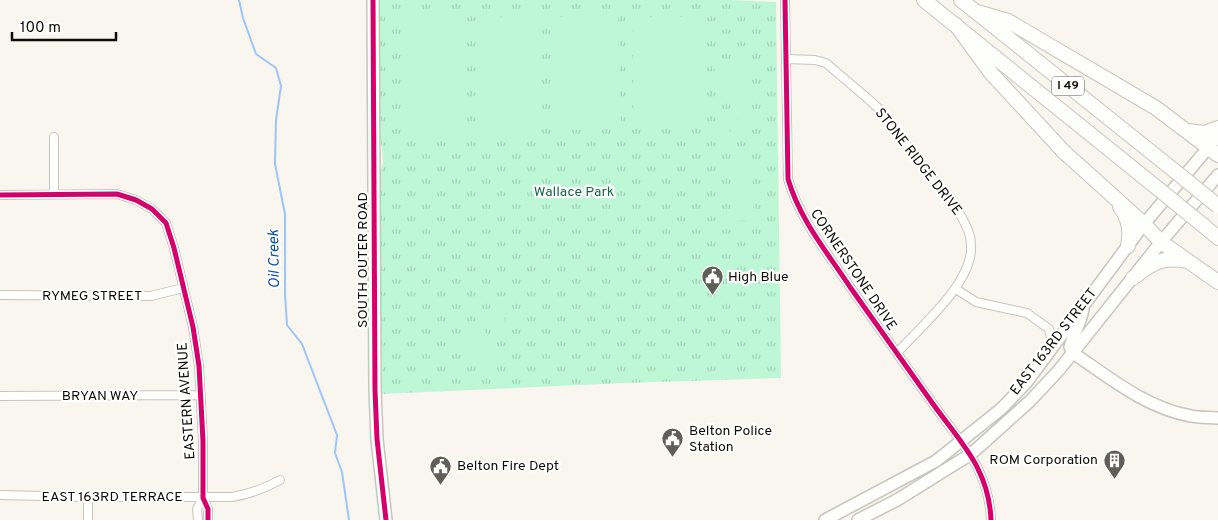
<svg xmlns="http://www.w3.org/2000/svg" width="1218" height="520" viewBox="0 0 1218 520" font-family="Overpass,sans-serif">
<defs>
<pattern id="park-tufts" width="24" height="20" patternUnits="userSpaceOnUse" patternTransform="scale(1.25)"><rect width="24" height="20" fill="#bef7d5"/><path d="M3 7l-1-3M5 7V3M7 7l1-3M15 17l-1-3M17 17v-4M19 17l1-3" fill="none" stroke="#a2d3b5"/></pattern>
</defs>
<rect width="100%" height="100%" fill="#f8f6ee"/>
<path fill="url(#park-tufts)" d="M376 0H729L776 2 781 378 624 383 382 394 378 185 383 162 382 147 378 131Z"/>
<path fill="#bef7d5" d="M406 15H463V139H406Z
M618 15 621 129 556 130 553 17Z
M540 16 541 136H480L479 17Z
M632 17H701L702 126 634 128Z
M750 60 753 100 717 102 714 62Z
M748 112 749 137H738L737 113Z
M729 113 730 138H719L718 114Z
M752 164 754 220 736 221 734 165Z
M504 307 505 330 491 331 490 308Z
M478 328 485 331 503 359 479 372 461 343Z"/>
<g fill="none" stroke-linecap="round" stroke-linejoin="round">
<path stroke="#9fc4f9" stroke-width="2" d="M239 0 243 18 256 54 276 68 281 86 276 120 275 164 285 214V294L287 325 302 344 337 435 335 453 342 472 349 520"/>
<defs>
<path id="street" d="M785 0 788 179C800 220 827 252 850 287 878 326 905 365 933 404 961 443 989 469 991 520
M786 59 815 60 826 63 867 98 879 109 961 216C966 225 971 234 971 245 974 282 920 327 897 353
M54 194V137
M0 195 117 194 136 200 152 209 166 223 174 248 193 327 199 366 203 441V498L208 509V520
M956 289 976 302 1027 313 1049 329 1053 346
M0 295 151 296 183 288
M0 396 201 395
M0 495 88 497H232C250 494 264 489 280 480
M88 520V497
M198 520 197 509 203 498"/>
<path id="secondary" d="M373 0 375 390 377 439 386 520
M1083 309C1081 323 1073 334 1070 347L1073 353C1110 378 1146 408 1191 416 1200 418 1209 417 1218 418
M825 520 936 461 1001 409 1026 383 1144 224 1218 136
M858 520 897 500 971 454 1030 401 1059 370 1161 242 1218 175"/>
<path id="highway" d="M924 0 1156 187
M961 0 1176 172
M974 11 1008 21 1156 108 1218 155
M956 25 991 73 1064 152 1144 224 1161 242 1218 282
M1187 131 1205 133 1218 128
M1120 207C1129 218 1131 232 1128 246
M1204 226 1218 238
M1133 278C1152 263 1162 256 1187 261"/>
</defs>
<use href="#street" stroke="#c6c5bf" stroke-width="10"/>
<use href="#secondary" stroke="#c6c5bf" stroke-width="14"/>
<use href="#highway" stroke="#c6c5bf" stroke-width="16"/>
<use href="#street" stroke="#fefefc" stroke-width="8"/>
<use href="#secondary" stroke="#fefefc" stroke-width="11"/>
<use href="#highway" stroke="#fefefc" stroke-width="14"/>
<defs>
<path id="highway-bridge" d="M1176 172 1218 206
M1156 187 1204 226"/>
</defs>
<use href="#highway-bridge" stroke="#c6c5bf" stroke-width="16" stroke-linecap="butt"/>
<use href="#highway-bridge" stroke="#fefefc" stroke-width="14"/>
<defs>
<path id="cycleway" d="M373 0 375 390 377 439 386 520
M785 0 788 179C800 220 827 252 850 287 878 326 905 365 933 404 961 443 989 469 991 520
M0 195 117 194 136 200 152 209 166 223 174 248 193 327 199 366 203 441V498L208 509V520"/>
</defs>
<use href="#cycleway" stroke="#fff" stroke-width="8"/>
<use href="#cycleway" stroke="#d6006c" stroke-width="5"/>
</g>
<defs>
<symbol id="civic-pin" viewBox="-11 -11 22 30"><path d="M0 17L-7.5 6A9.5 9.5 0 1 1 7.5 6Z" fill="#5f5e58" stroke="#fff"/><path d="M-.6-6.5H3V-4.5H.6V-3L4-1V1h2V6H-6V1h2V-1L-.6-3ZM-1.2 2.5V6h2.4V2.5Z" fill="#fff"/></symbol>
<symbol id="building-pin" viewBox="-11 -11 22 30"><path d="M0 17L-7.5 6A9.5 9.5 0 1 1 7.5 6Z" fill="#5f5e58" stroke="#fff"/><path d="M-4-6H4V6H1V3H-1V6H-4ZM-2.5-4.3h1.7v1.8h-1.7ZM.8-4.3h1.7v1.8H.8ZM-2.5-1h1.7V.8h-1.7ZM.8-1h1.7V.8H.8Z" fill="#fff"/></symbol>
</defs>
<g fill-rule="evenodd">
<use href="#civic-pin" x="700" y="264" width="25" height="34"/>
<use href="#civic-pin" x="660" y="426" width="25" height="34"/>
<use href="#building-pin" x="1102" y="448" width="25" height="34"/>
<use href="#civic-pin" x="428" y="454" width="25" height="34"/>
</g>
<g text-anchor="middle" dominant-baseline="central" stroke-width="4.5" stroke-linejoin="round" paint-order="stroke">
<rect fill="#fff" stroke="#565551" stroke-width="1" x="1052" y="76.5" width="32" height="19" rx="4"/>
<g font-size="12" font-weight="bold" fill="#0d0c07">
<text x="1068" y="86">I 49</text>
</g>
<g font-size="14" fill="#0d0c07" stroke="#fff">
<text transform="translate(918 162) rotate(52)">STONE RIDGE DRIVE</text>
<text transform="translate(363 260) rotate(-90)">SOUTH OUTER ROAD</text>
<text transform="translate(853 270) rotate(56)">CORNERSTONE DRIVE</text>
<text x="92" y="296">RYMEG STREET</text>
<text transform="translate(1054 342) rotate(-52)">EAST 163RD STREET</text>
<text x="100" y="396">BRYAN WAY</text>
<text transform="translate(187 401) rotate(-94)">EASTERN AVENUE</text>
<text x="112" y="497">EAST 163RD TERRACE</text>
</g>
<g font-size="14" fill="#156745" stroke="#fff">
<text x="574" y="192">Wallace Park</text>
</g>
<g font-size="14" fill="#0d0c07" stroke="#fff" text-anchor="start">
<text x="728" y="277">High Blue</text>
<text x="689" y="431">Belton Police<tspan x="689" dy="16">Station</tspan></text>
<text x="1098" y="460" text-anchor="end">ROM Corporation</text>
<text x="457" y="466">Belton Fire Dept</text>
</g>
<g font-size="15" font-style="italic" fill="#0a4faa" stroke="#fff">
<text transform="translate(275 259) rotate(-91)">Oil Creek</text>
</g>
</g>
<path d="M12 32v8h104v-8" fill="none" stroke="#0d0c07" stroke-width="2.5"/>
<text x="20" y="32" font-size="15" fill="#0d0c07" stroke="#ffffff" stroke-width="4" paint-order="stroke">100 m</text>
</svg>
